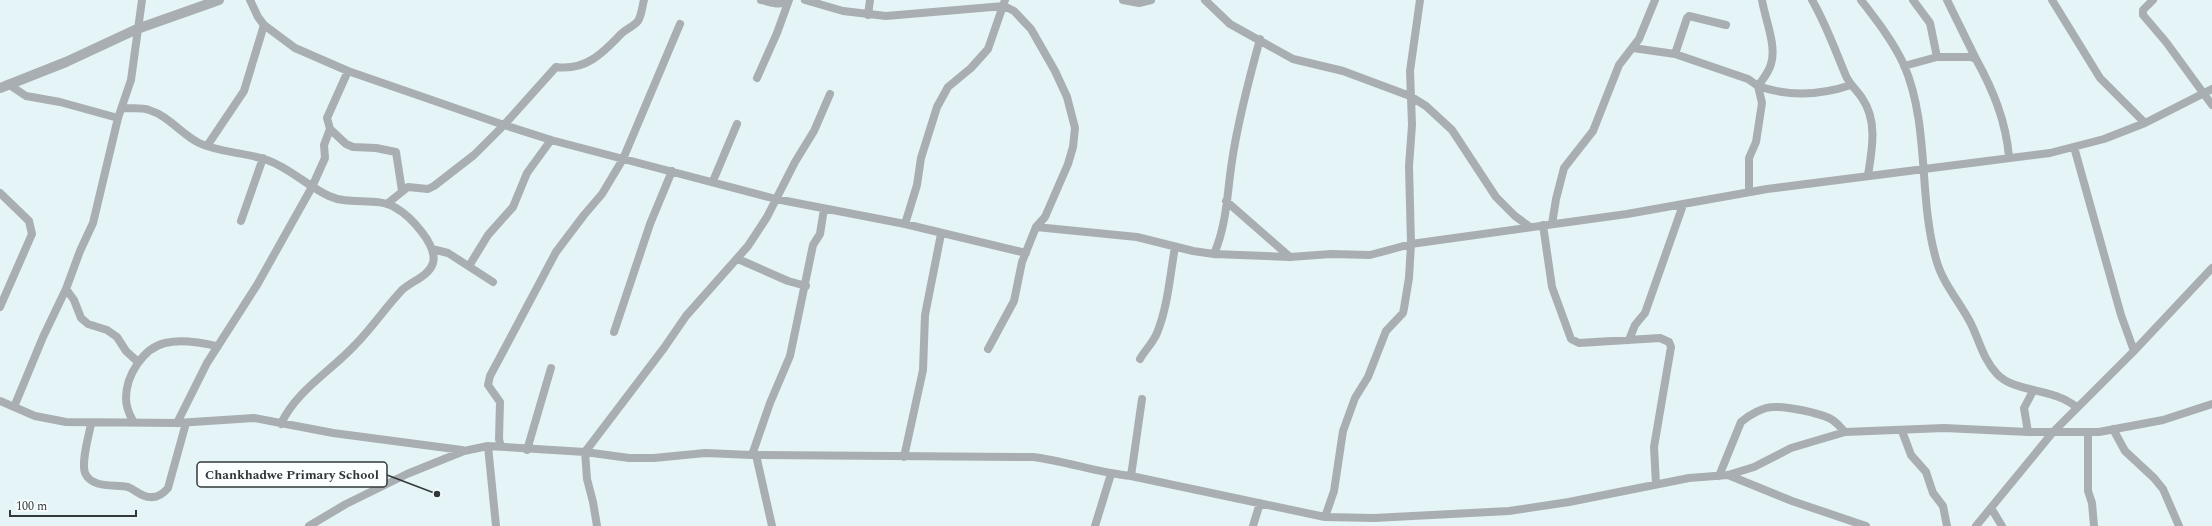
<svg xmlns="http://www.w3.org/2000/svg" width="2212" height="526" viewBox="0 0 2212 526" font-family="Spectral,serif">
<rect width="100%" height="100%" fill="#e4f4f7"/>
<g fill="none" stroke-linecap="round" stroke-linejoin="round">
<path stroke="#a9aeb2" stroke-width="8" d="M250 0 258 17 264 25 295 48 348 71 504 125 551 140 776 199 905 224 1026 253
M761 0C771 2 780 7 788 0
M805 0 843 11 886 16 1004 6 1014 11 1031 29 1055 71 1067 97 1075 128 1073 147 1068 164 1045 217 1036 227 1022 262 1014 301 988 349
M1123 0 1139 3 1151 0
M1205 0 1230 24 1293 59 1343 71 1410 96 1426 106 1452 130 1496 197 1515 216 1530 227
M1762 0C1765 19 1777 46 1771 64 1769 72 1763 79 1758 86 1789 97 1821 95 1851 85
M1812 0C1826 24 1835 50 1846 76 1850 85 1857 90 1862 98 1878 121 1872 150 1868 175
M1861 0C1877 21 1893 41 1904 65 1930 126 1918 196 1936 259 1942 282 1958 300 1969 320 1979 338 1982 358 1997 374 2012 390 2042 389 2061 398 2067 400 2072 404 2077 407
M1913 0 1930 23 1937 57
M1947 0 1976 59
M2052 0 2100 78 2145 123
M2153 0 2143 10V15L2166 42 2212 105
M868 15 870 0
M1633 48 1675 54 1748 79 1758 86 1762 103 1756 142 1749 158V192
M1675 54 1687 18 1689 16 1726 25
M1904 66 1937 57H1971L1976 59C1993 90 2006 121 2009 157
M348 71 327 118 330 129 346 144 353 147 376 148 396 152 402 191
M757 78 777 33 789 0
M8 84 26 96 60 102 118 118
M122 108C131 109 141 107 149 110 169 116 181 134 199 143 220 153 245 152 267 160 290 168 307 186 329 196 350 206 377 196 396 208 410 216 438 245 433 263 429 276 412 281 402 290 385 308 372 328 355 345 331 371 296 391 281 424
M207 146 244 91 264 25
M2074 147 2121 315 2134 351
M713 181 737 124
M0 193 29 221 32 234 0 307
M1226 201 1290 257
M388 203 408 187 428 189 434 186 474 155 504 125 556 67C585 71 602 54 621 34 626 29 633 27 638 21 642 14 642 7 644 0
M241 221 263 158
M905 224 917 185 921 158 937 107 948 87 971 68 988 49 1005 0
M1552 224 1556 199 1564 168 1593 131 1619 65 1639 39 1655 0
M1543 225 1552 287 1571 339 1579 343 1660 338 1669 342 1671 347 1654 447 1656 484
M1036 227 1137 237 1193 251 1214 254 1290 257 1331 254 1370 255 1411 244 1627 214 1767 189 2050 153 2104 139 2145 123 2212 89
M432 249 448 253 493 282
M1214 254C1227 224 1227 193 1232 161 1238 120 1249 79 1260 39
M738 259 788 281 806 286
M469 266 488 235 513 207 527 173 551 140
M66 289 74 300 81 318 88 324 107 330 117 337 126 351 138 362
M614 332 650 224 672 171
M1629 340 1635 325 1645 313 1683 205
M1140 359C1145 350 1153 343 1157 333 1168 306 1170 275 1175 247
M0 401 35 416 66 422 177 423 254 418 333 433 462 450
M14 407 43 337 66 289 80 251 93 223 118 118 131 80 142 0
M133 421C129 414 126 406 126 398 126 376 143 348 165 343 183 339 200 343 218 346
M177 423 207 363 257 285 312 187 325 158 324 145 330 129
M91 424C89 435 81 462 85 473 92 489 115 484 128 487 136 490 141 497 150 497 158 498 163 494 168 488L186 423
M2113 429 2125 451 2154 478 2163 489 2179 526
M1902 431 1911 455 1926 472 1933 493 1943 506 1947 526
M2028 432 2024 408 2033 391
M2088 432V491L2092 503 2094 526
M488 446 496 526
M501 447 499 439 500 402 488 385 490 376 556 252 584 215 602 194 623 159 680 24
M527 450 551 368
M752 455 770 403 790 356 813 245 820 234 824 209
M756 455 772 526
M904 457 923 370 925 315 941 234
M1728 475 1792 501 1866 526
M1131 476 1142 399
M1719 476 1741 422C1749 415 1763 407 1774 407 1787 406 1818 413 1829 418 1836 421 1840 427 1845 432
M1991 508 2002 526
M1325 517 1334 491 1343 431 1355 398 1368 377 1386 331 1403 313 1404 308 1409 278 1411 244 1409 166 1412 125 1410 71 1420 0
M309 526 346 504 407 474 464 451 488 446 585 452 629 458H654L705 453 752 455 1033 457C1066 461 1098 473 1131 476L1325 517 1374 518 1509 511 1569 502 1689 478 1728 475 1754 467 1791 448 1845 432 1944 428 2028 432H2099L2163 420 2212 404
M597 526 593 502 587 479 585 452 664 348 686 316 748 246 767 217 795 162 814 131 830 94
M1095 526 1111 474
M1253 526 1260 503
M1976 526 2053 432 2134 351 2212 268"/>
<path stroke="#a9aeb2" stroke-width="10" d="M0 88 66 62 137 29 219 0"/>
</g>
<path fill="none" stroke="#323839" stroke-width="1.5" d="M437 494L387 475"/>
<circle fill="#323839" stroke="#fbfeff" stroke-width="1.5" cx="437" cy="494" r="4"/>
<rect fill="#fbfeff" stroke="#323839" stroke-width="1.5" x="197" y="462" width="190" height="25" rx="4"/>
<g font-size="13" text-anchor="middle" font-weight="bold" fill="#323839">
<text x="292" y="479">Chankhadwe Primary School</text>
</g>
<path d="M10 510v6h126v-6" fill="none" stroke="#323839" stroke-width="2"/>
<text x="16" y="510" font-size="12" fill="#323839" stroke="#fbfeff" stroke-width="3" paint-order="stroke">100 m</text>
</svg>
